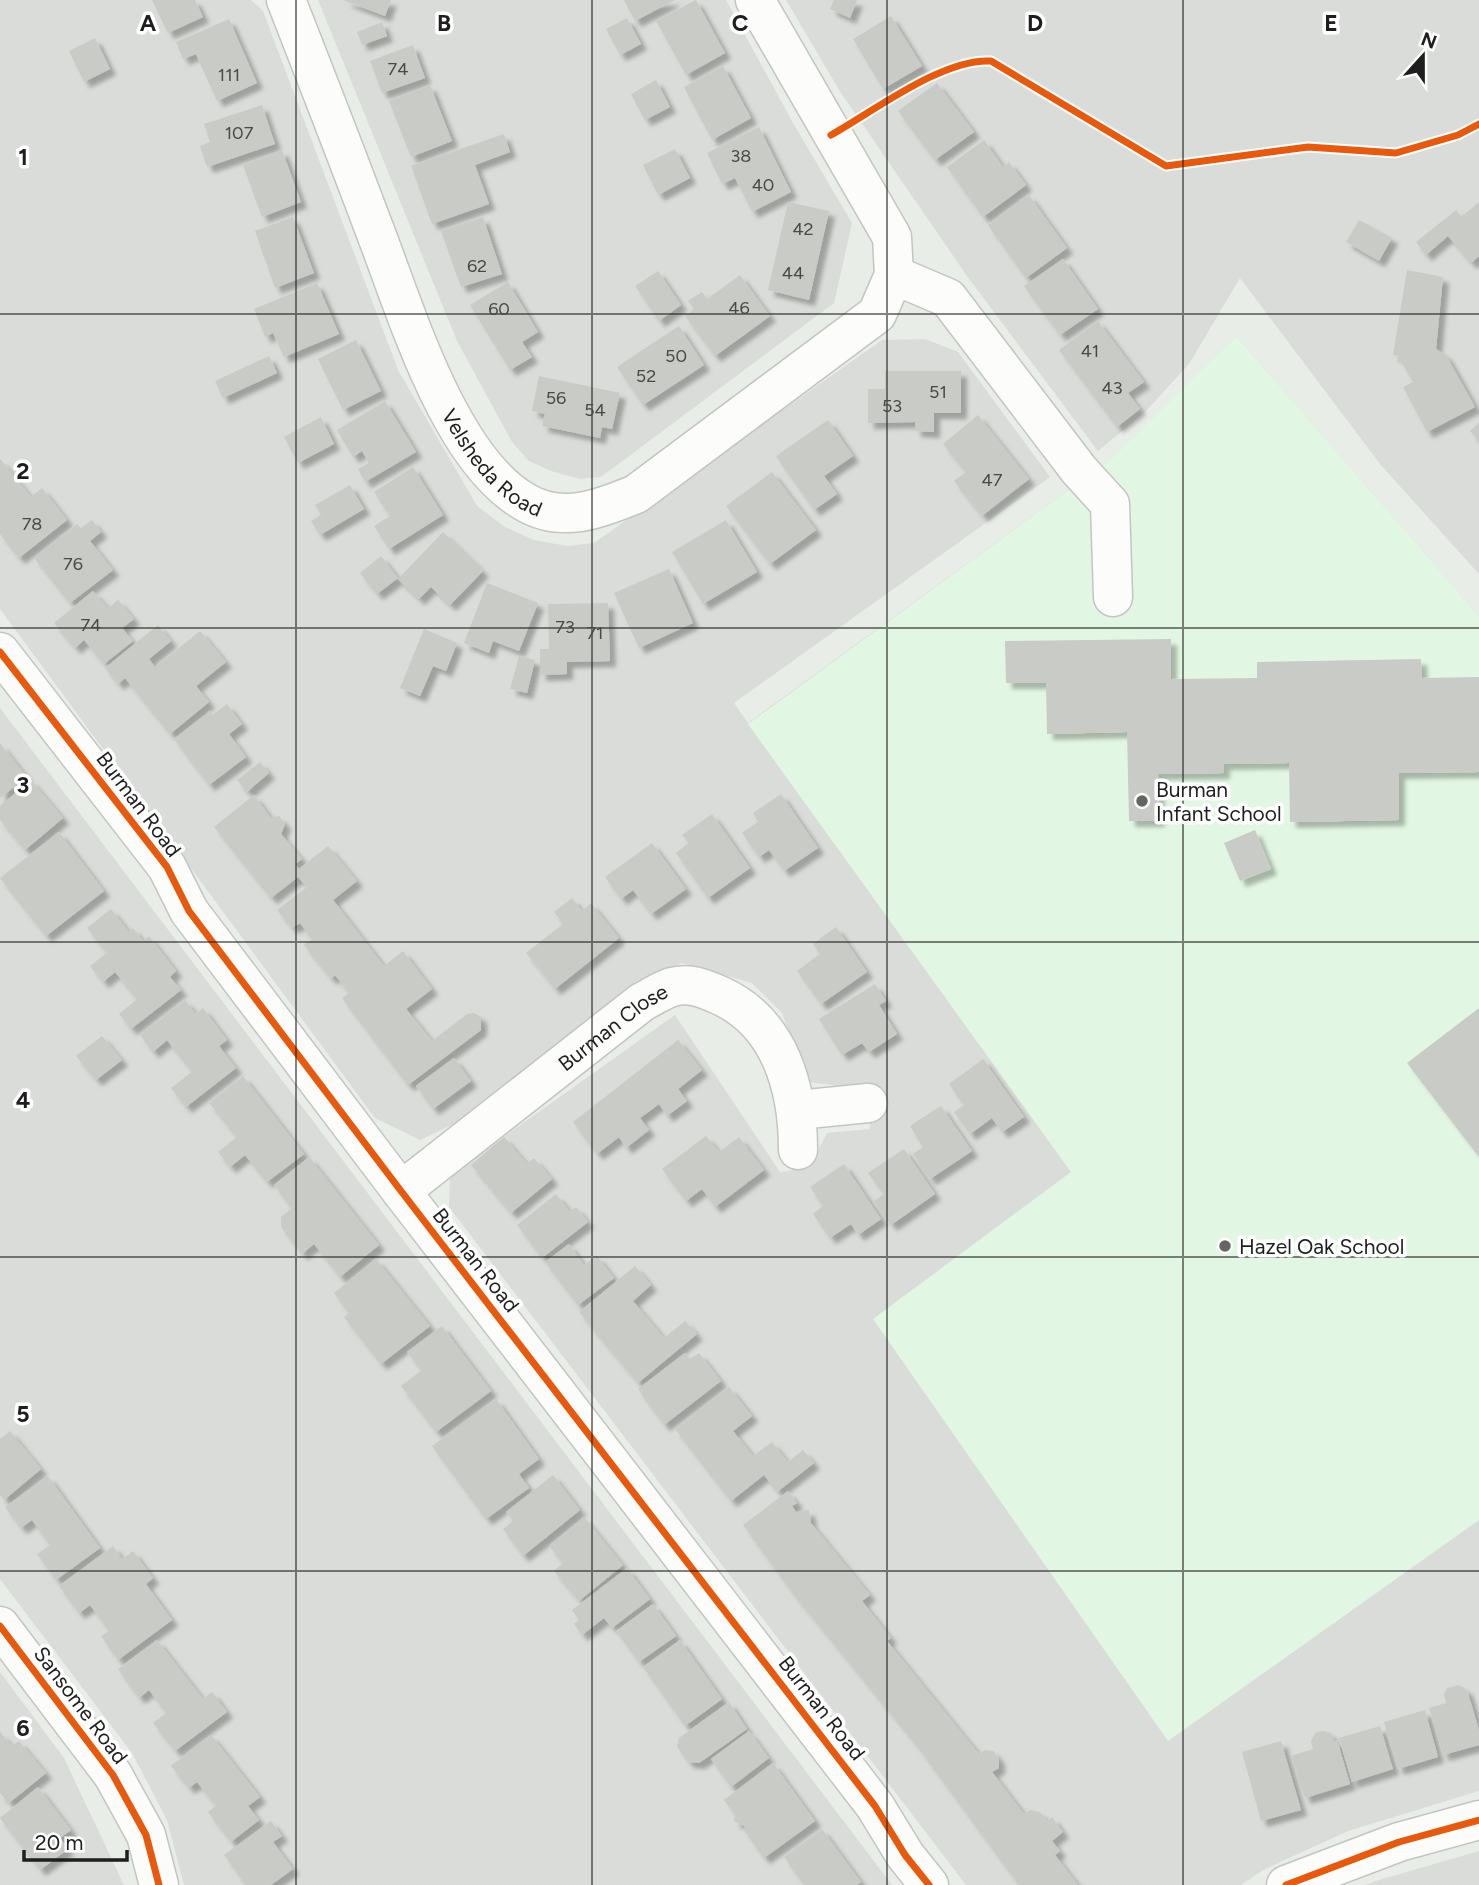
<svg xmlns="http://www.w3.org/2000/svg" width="1479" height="1885" viewBox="0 0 1479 1885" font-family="Figtree,sans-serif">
<defs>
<filter id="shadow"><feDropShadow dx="6" dy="6" stdDeviation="2" flood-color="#0004"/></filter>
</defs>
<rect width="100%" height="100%" fill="#e8ede7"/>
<path fill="#d9dcd8" d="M0 0H251L263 11 398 370 477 506 505 527 534 540 567 546 594 543 882 340 925 339 958 352 1050 477 734 703 748 723 1112 458 1236 336 1479 616V1791L1348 1831 1263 1870 1241 1885H966L449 1207 450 1175 675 1015 780 1172 809 1168 827 1133 870 1129 867 1089 807 1082 782 1013 752 983 682 963 636 982 458 1122 420 1140 375 1118 0 609Z
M318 0H726L793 123 852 223 834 303 601 477 580 479 551 471 529 461 512 442 457 341Z
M786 0H1479V574L1380 464 1240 278 1189 364 1145 412 1098 451 967 276 841 93Z
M0 708 892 1885H184L167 1820 132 1753 0 1579Z
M0 1672 64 1758 124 1885H0Z
M1479 1851V1885H1365L1379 1880Z"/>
<path fill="#e2f7e3" d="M1236 336 1479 616V1520L1168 1741 873 1319 1071 1172 748 724 1112 458Z"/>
<path fill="#c8cbc6" filter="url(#shadow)" d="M152 0H195L203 17 168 33Z
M343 0H391L385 16Z
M624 0H675L635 21Z
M696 0 725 53 686 75 656 21Z
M834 0H857L850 18 830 9Z
M891 16 922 66 883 89 853 39Z
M627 18 641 44 620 55 606 29Z
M229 19 257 83 217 101 196 54 183 59 176 42Z
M382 22 387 36 362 45 357 32Z
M95 38 110 69 84 82 69 51Z
M413 45 425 78 382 93 370 61Z
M723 66 751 118 712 140 684 87Z
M656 80 670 107 645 120 631 94Z
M937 83 974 132 935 160 898 111Z
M430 85 452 141 411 157 389 101Z
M262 105 275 144 207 167 200 146 210 142 204 124Z
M759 127 791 192 752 212 735 178 722 184 707 153Z
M504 134 510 152 475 165 489 204 432 224 411 166Z
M984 140 1003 167 1009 162 1026 185 983 217 947 167Z
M675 149 690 178 658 195 643 165Z
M282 150 301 202 262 217 243 165Z
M1029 195 1067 248 1026 278 988 225Z
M788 202 829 211 809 300 768 290Z
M1479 202V256L1471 263 1448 236 1426 255 1416 242 1456 210 1461 217Z
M293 217 314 273 275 288 255 231Z
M483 217 502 274 461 287 441 231Z
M1359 220 1392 238 1379 261 1346 242Z
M1063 259 1098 309 1060 335 1024 286Z
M1407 270 1443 277 1436 349 1446 355 1475 407 1427 432 1403 387 1413 382 1398 356 1393 355Z
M658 271 681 305 659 321 635 286Z
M740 275 770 316 715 356 685 316 694 309 688 301 702 292 707 299Z
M508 282 538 332 522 342 532 357 510 370 470 305Z
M317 283 339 334 284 357 273 333 265 337 254 309Z
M1098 321 1144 382 1128 393 1140 409 1117 427 1059 350Z
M679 326 704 365 643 405 617 367Z
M356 340 381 391 343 410 318 359Z
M269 356 277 373 223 398 215 381Z
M885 371H961V413H934V432L915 431V422L868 423V389H885Z
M539 376 620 393 612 429 602 427 600 438 542 426 545 414 532 411Z
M385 401 416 452 365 482 358 469 369 463 362 451 353 457 337 430Z
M978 415 1029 479 982 516 954 481 966 472 943 444Z
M321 417 334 444 298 463 284 437Z
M828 420 853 456 824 476 837 494 814 510 776 456Z
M1479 423V441L1470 431Z
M0 459 31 497 42 488 67 520 19 558 0 534Z
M413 467 443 515 389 549 374 526 390 516 374 492Z
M772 472 816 530 770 564 726 506Z
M350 485 364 509 320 535 311 521 321 515 315 505Z
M92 520 101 532 90 541 113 570 70 603 34 558 77 524 81 528Z
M726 520 757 572 703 604 672 552Z
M443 532 483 571 450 605 431 587 419 599 398 579Z
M381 556 398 578 377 594 360 573Z
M669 569 693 623 639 648 614 593Z
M487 583 538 603 519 651 493 641 489 653 464 643Z
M93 591 108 608 118 600 134 619 122 628 133 641 104 664 84 640 75 648 54 623Z
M608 603 610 661 567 662V674L540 675V649H549L548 604Z
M158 625 171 641 149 659 155 667 200 631 226 662 196 686 209 702 170 734 125 678 118 684 105 668Z
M424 629 457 643 446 671 433 666 420 696 400 688Z
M1171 639V679L1257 678V662L1421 659 1422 678 1479 677V772L1399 773V820L1290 822 1289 763 1224 764V773L1158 774 1159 821H1129L1127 732 1047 734 1046 683H1006L1005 641Z
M519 656 535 660 527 693 510 689Z
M227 704 242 724 229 734 246 757 209 785 174 739 210 711 212 715Z
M0 743 27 777 0 798Z
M260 762 269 773 247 792 237 780Z
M31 780 63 818 25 850 0 820V806Z
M781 794 818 848 784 871 769 850 759 857 742 833 758 822 753 813Z
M254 795 271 818 279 816 285 824 281 834 302 859 295 864 299 869 328 846 357 881 333 900 384 966 403 951 432 989 406 1009 432 1041 467 1014 474 1013 481 1017V1030L408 1085 342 998 349 993 335 975 331 979 304 945 312 939 300 923 292 928 277 910 307 887 298 877 271 898 214 827Z
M712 814 750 868 708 898 676 853 689 843 682 835Z
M1255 830 1271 869 1240 881 1224 843Z
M59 832 104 891 46 936 0 878Z
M652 843 686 889 651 914 633 890 621 899 605 877Z
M572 898 582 911 591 903 619 938 555 989 526 953 563 924 554 912Z
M111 909 129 932 133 928 143 941 149 936 176 971 170 977 181 990 131 1029 119 1014 137 999 115 972 103 982 90 966 107 953 87 928Z
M836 927 867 972 821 1004 797 971 820 954 813 944Z
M875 984 886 1001 879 1005 897 1034 869 1052 862 1043 842 1055 819 1019Z
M185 1000 196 1014 203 1008 227 1040 219 1046 236 1068 186 1107 171 1088 192 1072 167 1040 153 1052 140 1035Z
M1479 1008V1157L1407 1063Z
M102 1036 122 1060 96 1080 76 1056Z
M678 1040 702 1070 678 1089 687 1101 667 1116 659 1104 640 1118 649 1130 626 1148 619 1137 597 1154 573 1122Z
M454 1058 471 1081 433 1109 416 1086Z
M983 1059 1024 1117 1002 1132 992 1118 970 1134 954 1112 964 1105 949 1084Z
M243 1076 304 1154 267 1182 245 1155 230 1167 218 1152 237 1137 209 1103Z
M941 1106 972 1151 930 1179 913 1154 923 1147 910 1126Z
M706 1136 719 1152 739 1137 764 1170 715 1207 702 1189 686 1201 662 1169Z
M504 1137 527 1164 534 1158 552 1179 511 1213 471 1165Z
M904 1149 935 1194 891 1225 874 1201 884 1194 868 1173Z
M309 1157 379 1245 340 1277 314 1244 302 1254 281 1227V1217L292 1208 274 1185Z
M844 1164 881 1219 858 1235 851 1224 830 1238 813 1214 823 1206 810 1187Z
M556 1194 570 1212 576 1207 588 1222 542 1258 517 1225Z
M569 1244 584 1265 597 1256 614 1278 578 1305 545 1262Z
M376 1259 430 1326 381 1364 344 1317 349 1313 334 1293Z
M635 1266 651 1285 633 1301 664 1338 685 1321 697 1334 638 1383 579 1312Z
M442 1326 491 1391 436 1432 401 1386 422 1370 407 1352Z
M685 1353 690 1359 699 1353 721 1381 664 1425 638 1389Z
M729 1387 752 1416 733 1431 753 1456 772 1442 788 1462 803 1450 814 1463 777 1492 764 1475 731 1501 675 1429Z
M496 1399 539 1459 519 1474 529 1488 486 1519 432 1446Z
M10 1431 41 1469 4 1500 0 1495V1439Z
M553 1475 580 1510 523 1556 503 1529 513 1521 506 1512Z
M48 1476 100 1548 56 1580 37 1554 50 1545 32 1520 21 1528 5 1507Z
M788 1491 797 1503 792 1506 796 1512 809 1510 811 1523 870 1595 862 1601 891 1638 887 1641 979 1754 985 1750 993 1751 999 1759V1768L992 1772 1024 1814 1030 1810 1040 1812 1047 1821 1052 1817 1063 1832 1052 1841 1060 1851 1055 1855 1078 1885H1019L914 1742 795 1596 743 1525Z
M584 1517 623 1565 579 1601 554 1571 563 1563 549 1546Z
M113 1546 122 1559 133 1551 153 1578 146 1584 172 1620 118 1660 101 1636 109 1631 90 1605 79 1613 59 1586Z
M627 1568 650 1599 612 1628 604 1618 582 1635 574 1624 579 1620 572 1610Z
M653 1604 676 1636 639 1662 616 1631Z
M157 1640 203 1699 212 1692 227 1712 175 1751 153 1723 166 1713 149 1690 139 1698 118 1669Z
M680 1640 722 1699 685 1726 643 1667Z
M1459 1685 1467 1690 1479 1730V1745L1443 1755 1429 1708 1446 1703 1444 1694 1447 1688Z
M729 1702 747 1729 699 1763 688 1762 677 1747 679 1738Z
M1425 1710 1438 1757 1398 1769 1384 1722Z
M1380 1726 1393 1769 1352 1782 1339 1738Z
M749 1731 769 1758 731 1787 711 1759Z
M1323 1731 1331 1733 1334 1741 1337 1740 1350 1784 1305 1798 1291 1756 1313 1749 1311 1741 1315 1733Z
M0 1732 12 1746 19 1741 46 1773 9 1803 0 1793Z
M211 1735 260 1797 248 1806 259 1820 231 1842 208 1812 216 1806 197 1782 189 1788 171 1766Z
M1281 1741 1301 1810 1261 1821 1242 1752Z
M773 1763 815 1821 764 1858 743 1829 746 1827 734 1821 735 1815 724 1800Z
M38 1787 71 1830 60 1838 68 1849 40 1870 0 1818Z
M271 1821 282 1836 273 1842 293 1869 271 1885H246L224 1855Z
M822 1829 861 1882 857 1885H804L784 1857Z"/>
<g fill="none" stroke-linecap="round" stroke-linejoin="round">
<defs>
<g id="minor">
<path id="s1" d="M286 0C315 74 344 148 372 223 404 304 447 457 525 502 562 524 600 509 636 494L877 314 894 275"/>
<path d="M755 0 892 237 894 275 948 298 1079 470 1110 504 1113 597"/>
<path d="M0 652 167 867 189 911 401 1191 875 1806 905 1855 929 1885"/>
<path d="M798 1110 868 1103"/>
<path id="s2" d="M401 1191 642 1002C652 997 662 990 672 987 689 982 703 988 719 995 780 1022 798 1088 798 1150"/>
<path d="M0 1626 113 1775 146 1835 159 1885"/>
<path d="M1286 1885 1399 1842 1479 1820"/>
</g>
</defs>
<use href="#minor" stroke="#c3c5c3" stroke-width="41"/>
<use href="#minor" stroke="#fcfcfb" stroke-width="38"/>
<defs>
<path id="cycleway" d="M831 135C874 111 943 58 991 61L1166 166 1308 147 1396 153 1458 135 1479 124
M0 652 167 867 189 911 401 1191 875 1806 905 1855 929 1885
M0 1626 113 1775 146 1835 159 1885
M1286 1885 1399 1842 1479 1820"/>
</defs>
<use href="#cycleway" stroke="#fff" stroke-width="11"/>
<use href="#cycleway" stroke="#e8590c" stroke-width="7"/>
</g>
<path fill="none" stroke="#1e1e1e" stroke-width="2" stroke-opacity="0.55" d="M296 0V1885M592 0V1885M887 0V1885M1183 0V1885M0 314H1479M0 628H1479M0 942H1479M0 1257H1479M0 1571H1479"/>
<g fill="#656664" stroke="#fff" stroke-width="2.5">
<circle cx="1142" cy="801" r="7"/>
<circle cx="1225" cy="1246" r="7"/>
</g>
<g text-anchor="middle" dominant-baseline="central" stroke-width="7" stroke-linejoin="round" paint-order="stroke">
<g font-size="18" fill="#484948">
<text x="398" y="69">74</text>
<text x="229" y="75">111</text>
<text x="239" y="133">107</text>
<text x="741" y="156">38</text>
<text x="763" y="185">40</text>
<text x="803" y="229">42</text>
<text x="477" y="266">62</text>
<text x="793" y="273">44</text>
<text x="739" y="308">46</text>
<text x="499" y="309">60</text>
<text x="1090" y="351">41</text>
<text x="676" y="356">50</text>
<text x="646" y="376">52</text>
<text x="1112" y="388">43</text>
<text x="938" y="392">51</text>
<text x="556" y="398">56</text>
<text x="892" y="406">53</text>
<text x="595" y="410">54</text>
<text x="992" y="480">47</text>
<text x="32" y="524">78</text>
<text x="73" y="564">76</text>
<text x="91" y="625">74</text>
<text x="565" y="627">73</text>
<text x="595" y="633">71</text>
</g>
<g font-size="21" fill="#1e1e1e" stroke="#fff">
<text stroke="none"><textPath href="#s1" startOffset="511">Velsheda Road</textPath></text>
<text transform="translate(139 804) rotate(53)">Burman Road</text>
<text stroke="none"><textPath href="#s2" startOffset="268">Burman Close</textPath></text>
<text transform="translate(476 1260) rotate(52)">Burman Road</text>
<text transform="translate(81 1705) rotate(53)">Sansome Road</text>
<text transform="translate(822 1708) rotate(52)">Burman Road</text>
</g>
<g font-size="21" fill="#1e1e1e" stroke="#fff" text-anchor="start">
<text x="1156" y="789">Burman<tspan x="1156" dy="24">Infant School</tspan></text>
<text x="1239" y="1246">Hazel Oak School</text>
</g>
</g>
<g font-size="23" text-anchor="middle" font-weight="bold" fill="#1e1e1e" stroke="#fff" stroke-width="7" stroke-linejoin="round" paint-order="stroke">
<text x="148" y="31">A</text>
<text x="444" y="31">B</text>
<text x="740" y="31">C</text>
<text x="1035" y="31">D</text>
<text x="1331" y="31">E</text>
<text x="23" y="165">1</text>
<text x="23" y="479">2</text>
<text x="23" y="793">3</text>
<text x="23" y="1108">4</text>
<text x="23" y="1422">5</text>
<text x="23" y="1736">6</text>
</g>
<g transform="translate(1423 56) rotate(21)" stroke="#ffffff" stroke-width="5" paint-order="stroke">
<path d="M0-5L12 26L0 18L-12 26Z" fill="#1e1e1e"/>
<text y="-10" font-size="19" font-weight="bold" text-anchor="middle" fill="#1e1e1e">N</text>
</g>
<path d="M24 1850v10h103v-10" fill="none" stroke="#1e1e1e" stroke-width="3.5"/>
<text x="35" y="1850" font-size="21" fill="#1e1e1e" stroke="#ffffff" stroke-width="5" paint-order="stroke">20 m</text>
</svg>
